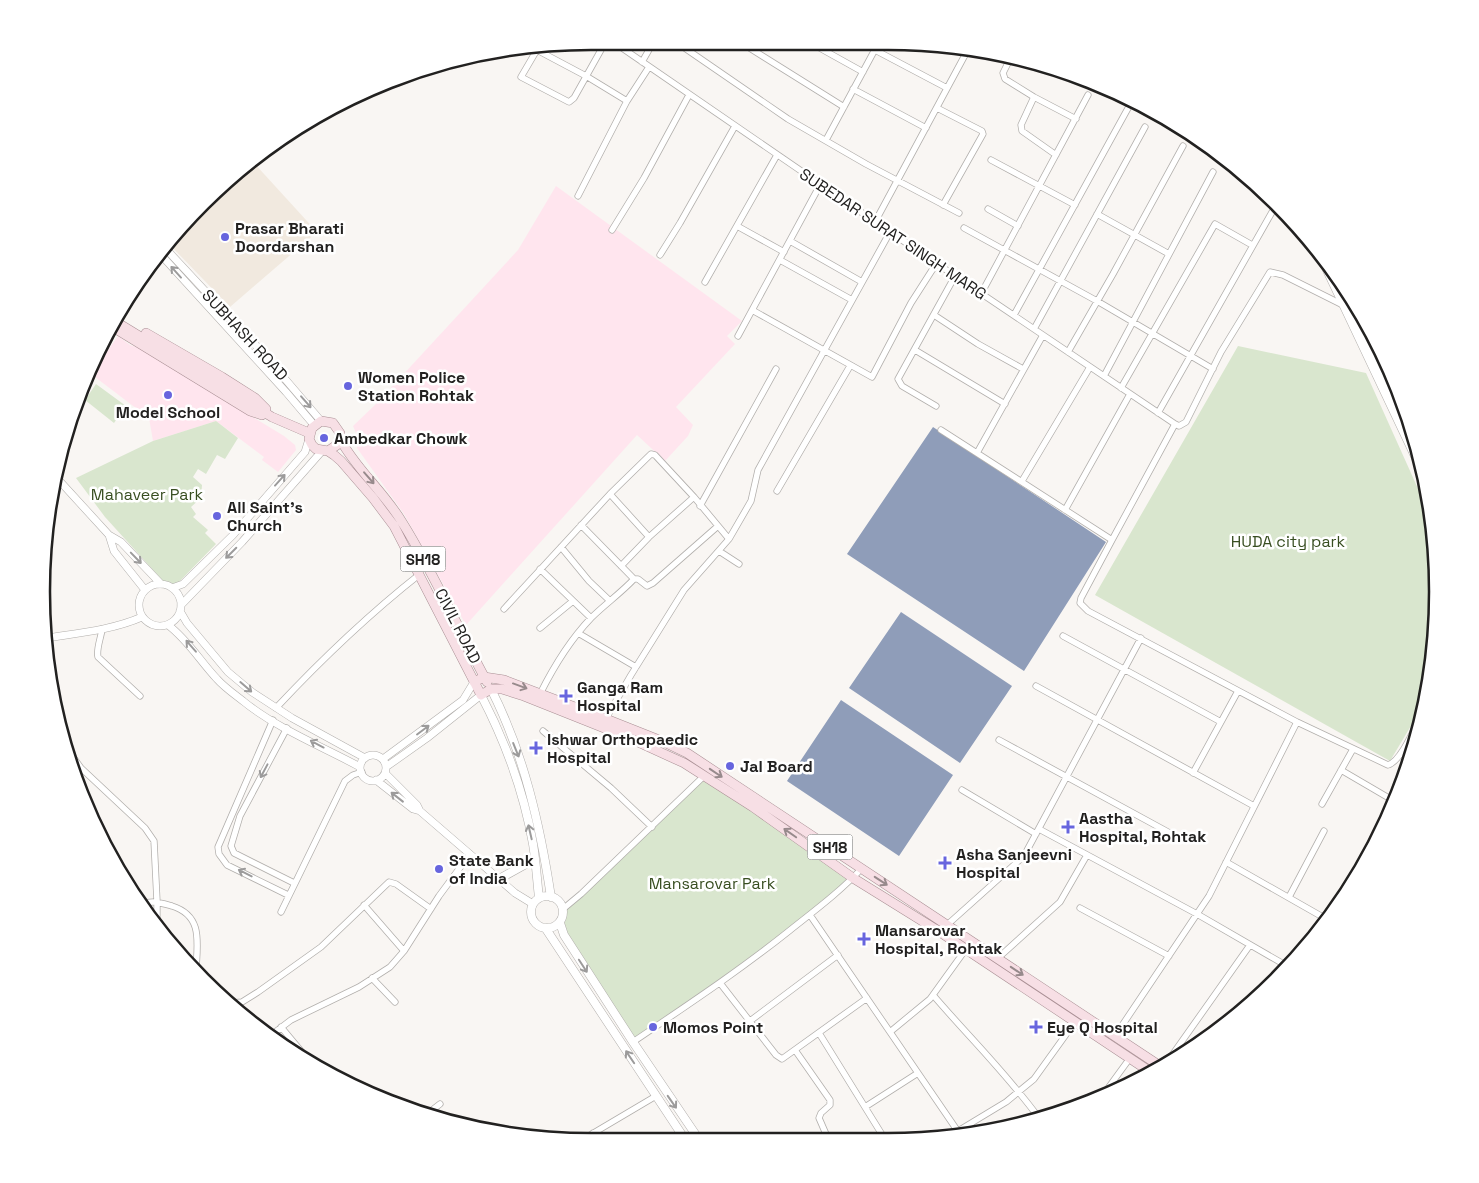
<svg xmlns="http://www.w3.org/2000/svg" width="1479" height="1183" viewBox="0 0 1479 1183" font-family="'Space Grotesk',sans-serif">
<rect width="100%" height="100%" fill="#f9f6f3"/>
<path fill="#f1e9df" d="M254 163 317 232 230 307 170 245 203 202Z"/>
<path fill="#ffe5ee" d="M556 186 742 321 727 336 735 344 676 407 693 425 688 436 665 461 637 435 466 625 404 514 357 448V435L353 426 376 404 518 250Z
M118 336 130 345 139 348 284 436 295 445 296 450 278 472 262 460 264 457 216 421 153 441 149 418 91 374Z"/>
<path fill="#d9e6ce" d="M1238 346 1366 373 1433 522 1437 628 1424 704 1390 761 1095 595Z
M96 384 126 406 114 423 85 400Z
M216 421 238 438 225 459 217 455 206 474 198 469 193 477 202 485 201 498 191 507 196 514 193 517 208 530 205 533 216 544 176 585 164 582 105 517 76 478 153 441Z
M704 774 855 875 810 915 719 982 632 1041 560 923 564 911Z"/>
<path fill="#8f9db9" d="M933 427 1106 542 1024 671 847 554Z
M901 612 1012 686 960 763 849 688Z
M841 700 953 775 899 856 787 781Z"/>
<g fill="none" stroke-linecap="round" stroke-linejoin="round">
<defs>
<path id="minor" d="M612 41 890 232 1175 424
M676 42 788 119 866 164 959 213
M740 42 844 107
M809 42 863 72
M538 48 521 77 569 102 574 98 606 41
M537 50 586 76 627 101
M875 50 947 88
M1009 61 1003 73 1005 79 1034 97
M642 62 654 41
M853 89 926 128
M937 108 982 131 983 134 943 205
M826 140 879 42
M1056 155 1022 131 1021 125 1034 97 1076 119
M991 160 1075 205
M578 196 627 101 649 67
M988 209 1018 226
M1097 214 1169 254
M875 222 965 55 964 51
M737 226 784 252
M964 228 1097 301 1213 369
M612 230 644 178 689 95
M790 241 862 282
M660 255 680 223 735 126
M780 260 852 300
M705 282 777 155
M981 294 1088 95
M752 310 872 377 911 303 936 264
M934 315 978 344 1023 369
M1014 315 1132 101
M1034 329 1145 127
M738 336 820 185
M915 350 1005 404
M1068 352 1113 274 1183 146
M1104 376 1213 172
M1121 388 1215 224 1252 245
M936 406 902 386 898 379 955 276
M1158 413 1276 205
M941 430 1112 540 1081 598 1080 603 1088 611 1297 722 1388 765C1402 761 1416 724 1423 711
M977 453 1043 335
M1022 481 1090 367
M777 491 850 366
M610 494 649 537
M700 506 776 369
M1065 510 1130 394
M1112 540 1175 424 1179 426 1186 422 1221 352 1270 272 1283 275 1343 305
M561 547 589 581 609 600
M719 551 739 564
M621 566 649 537 694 497
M540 569 591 618
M634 579H638L647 586 653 583 718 526
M504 609 610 494 651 454 655 455 694 497 729 539
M540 628 573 601
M102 629C101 638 96 649 98 657L140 696
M578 633 636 667
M1063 636 1221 722
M1036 686 1254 806
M540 694C554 666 569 641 591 618 605 604 621 593 634 579L581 525
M276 708C321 660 368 615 420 574
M273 720 218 847 219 854 227 865 288 895
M605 720 631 675 684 590 729 539 751 501 758 470 890 232
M287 728 240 816 231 846 234 853 294 883
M543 731 611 788 652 827
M999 740 1179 838
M65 746 81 768 145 828 154 841 157 901V925
M1401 753 1410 758
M1341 770 1394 801
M1193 773 1238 691
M962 790 1036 834
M1322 804 1353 749
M1039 829 1197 914 1287 966
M1226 862 1328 920
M1289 897 1324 831
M142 904C153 900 161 903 172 906 204 916 197 944 196 971
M364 905 404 951
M1080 908 1169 956
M563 909 581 894 704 776
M281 912 345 781 353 775 362 772
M810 915 959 1133
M947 925 1024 856 1141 638
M1309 942 1323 917
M998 958 1060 902 1087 855
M372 978 395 1002
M720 983 776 1055 782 1059 867 998
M933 995C968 1036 1007 1074 1039 1118
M230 1003 242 1002 258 992 321 947 389 882 396 884 431 909
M750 1021 838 955
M281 1027 306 1057
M890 1032 930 999 966 949
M819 1033 886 1141
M270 1036 291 1020 359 987 390 967 404 951 439 896 470 854
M1115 1036 1209 896 1297 722
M633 1042C686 1006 739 971 789 931 814 911 840 892 862 868
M795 1050 830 1100V1105L821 1113 819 1118 829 1141
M1163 1068 1250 945
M1103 1095 1130 1058
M865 1107 918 1073
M427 1114 440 1104
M958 1131 1006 1102 1034 1079 1075 1022
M593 1133 599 1142
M580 1141 656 1096"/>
<path id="tertiary" d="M166 249 262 352 321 421
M162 256 286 392 314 425
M56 477 109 535 121 542 161 584
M109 535 114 551 145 590
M139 605a21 21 0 1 1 42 0a21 21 0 1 1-42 0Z
M172 588 183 584 233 535 305 452 309 439
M181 605 242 542 322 451
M180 611 187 623 228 672 252 692 292 718 365 758
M168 625C188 640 200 661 217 679 224 687 234 694 243 701 276 728 323 747 360 767
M47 638C79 633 112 630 142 617
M360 768a13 13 0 1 1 26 0a13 13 0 1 1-26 0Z
M383 759 463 700 474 682
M386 767 427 738 481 695
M385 773 417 805 420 811
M376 780 413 809 420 811 515 893 533 904"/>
<path id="secondary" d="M1316 247 1422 471
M1338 277 1413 436
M491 689C524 754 540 825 551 897
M481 695C505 741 524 793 533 844 536 862 537 880 539 898
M499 879 535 859
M531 912a16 16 0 1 1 32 0a16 16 0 1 1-32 0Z
M560 923 564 935 633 1042 700 1141
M546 929 686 1141"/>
<path id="primary" d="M113 320 272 417 309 433
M111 326 250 411 262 415
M146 333 222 377 255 398 266 409
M340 439C356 469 384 492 402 522 434 573 458 629 487 682
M328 451 337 445 340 433 333 423 321 421 312 428 309 439 312 445 316 449 328 451 334 455 341 461 373 498 394 526 481 695 491 689H502L524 696 627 737 684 763 753 807 853 878 940 932 1152 1073
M474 682 484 677 504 680 606 719 664 742 687 753 1163 1068"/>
</defs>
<use href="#minor" stroke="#b2afac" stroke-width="7"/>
<use href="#tertiary" stroke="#b2afac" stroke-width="8"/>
<use href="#secondary" stroke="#b2afac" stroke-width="9"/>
<use href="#primary" stroke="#a98f94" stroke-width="10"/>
<use href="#minor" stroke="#fff" stroke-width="5.5"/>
<use href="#tertiary" stroke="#fff" stroke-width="7"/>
<use href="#secondary" stroke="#fff" stroke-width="8"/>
<use href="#primary" stroke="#f7dfe5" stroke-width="9"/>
</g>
<defs><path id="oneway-shaft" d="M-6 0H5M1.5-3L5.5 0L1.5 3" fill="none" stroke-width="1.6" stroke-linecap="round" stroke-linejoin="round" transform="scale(1.25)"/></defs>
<g stroke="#9c9b9b">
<use href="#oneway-shaft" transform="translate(176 272) rotate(-132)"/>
<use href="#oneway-shaft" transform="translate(306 402) rotate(49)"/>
<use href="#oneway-shaft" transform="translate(280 480) rotate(-48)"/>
<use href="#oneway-shaft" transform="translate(231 553) rotate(135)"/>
<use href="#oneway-shaft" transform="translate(136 558) rotate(46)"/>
<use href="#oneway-shaft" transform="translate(191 646) rotate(-131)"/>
<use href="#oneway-shaft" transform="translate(246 687) rotate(41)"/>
<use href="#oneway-shaft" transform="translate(423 730) rotate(-37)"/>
<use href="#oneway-shaft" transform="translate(317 744) rotate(-152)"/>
<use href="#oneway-shaft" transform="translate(516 750) rotate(68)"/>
<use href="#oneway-shaft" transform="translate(264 771) rotate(118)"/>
<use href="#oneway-shaft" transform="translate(397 797) rotate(-142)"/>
<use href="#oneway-shaft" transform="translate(530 832) rotate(-103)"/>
<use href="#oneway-shaft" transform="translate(245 873) rotate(-153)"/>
<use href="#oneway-shaft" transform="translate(583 966) rotate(57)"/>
<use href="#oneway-shaft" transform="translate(630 1057) rotate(-124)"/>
<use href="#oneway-shaft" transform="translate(672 1102) rotate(55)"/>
</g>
<g stroke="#978a8c">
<use href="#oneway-shaft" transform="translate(369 478) rotate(49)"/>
<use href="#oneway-shaft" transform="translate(520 686) rotate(20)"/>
<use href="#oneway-shaft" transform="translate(716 773) rotate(34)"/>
<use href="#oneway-shaft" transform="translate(790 833) rotate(-145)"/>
<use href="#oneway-shaft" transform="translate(881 881) rotate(33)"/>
<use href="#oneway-shaft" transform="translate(1017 971) rotate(34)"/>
</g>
<g fill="#6765de" stroke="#fff" stroke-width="2">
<circle cx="225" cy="237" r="5"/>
<circle cx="348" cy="386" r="5"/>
<circle cx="168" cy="395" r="5"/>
<circle cx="324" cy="438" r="5"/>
<circle cx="217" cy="516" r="5"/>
<path d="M563.5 688.5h5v5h5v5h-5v5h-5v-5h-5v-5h5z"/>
<path d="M533.5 740.5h5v5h5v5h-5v5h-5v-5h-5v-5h5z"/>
<circle cx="730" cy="766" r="5"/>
<path d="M1065.5 819.5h5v5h5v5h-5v5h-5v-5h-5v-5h5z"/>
<path d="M942.5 855.5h5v5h5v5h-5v5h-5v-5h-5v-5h5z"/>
<circle cx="439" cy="869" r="5"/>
<path d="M861.5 931.5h5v5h5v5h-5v5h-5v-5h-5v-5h5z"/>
<circle cx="653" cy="1027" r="5"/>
<path d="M1033.5 1019.5h5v5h5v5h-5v5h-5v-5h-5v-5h5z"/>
</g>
<g text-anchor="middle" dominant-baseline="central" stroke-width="5" stroke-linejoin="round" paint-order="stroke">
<g fill="#fff" stroke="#646463" stroke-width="1">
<rect x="400.5" y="546.5" width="45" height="25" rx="4"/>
<rect x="807.5" y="834.5" width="45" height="25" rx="4"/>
</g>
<g font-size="15" font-weight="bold" fill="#222120">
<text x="423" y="559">SH18</text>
<text x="830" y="847">SH18</text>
</g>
<g font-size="16" font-weight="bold" fill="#222120" stroke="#fff" text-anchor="start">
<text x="235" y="228">Prasar Bharati<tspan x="235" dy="18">Doordarshan</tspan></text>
<text x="358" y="377">Women Police<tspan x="358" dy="18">Station Rohtak</tspan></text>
<text x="168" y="412" text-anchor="middle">Model School</text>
<text x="334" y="438">Ambedkar Chowk</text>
<text x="227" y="507">All Saint's<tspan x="227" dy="18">Church</tspan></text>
<text x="577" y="687">Ganga Ram<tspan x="577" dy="18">Hospital</tspan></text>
<text x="547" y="739">Ishwar Orthopaedic<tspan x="547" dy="18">Hospital</tspan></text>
<text x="740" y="766">Jal Board</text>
<text x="1079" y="818">Aastha<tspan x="1079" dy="18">Hospital, Rohtak</tspan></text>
<text x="956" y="854">Asha Sanjeevni<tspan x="956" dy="18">Hospital</tspan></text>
<text x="449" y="860">State Bank<tspan x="449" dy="18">of India</tspan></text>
<text x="875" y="930">Mansarovar<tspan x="875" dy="18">Hospital, Rohtak</tspan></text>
<text x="663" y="1027">Momos Point</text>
<text x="1047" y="1027">Eye Q Hospital</text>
</g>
<g font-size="16" fill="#222120" stroke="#fff">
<text transform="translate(893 234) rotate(34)">SUBEDAR SURAT SINGH MARG</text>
<text transform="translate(245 335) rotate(47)">SUBHASH ROAD</text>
<text transform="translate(458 626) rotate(63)">CIVIL ROAD</text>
</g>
<g font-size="16" fill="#384e21" stroke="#fff">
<text x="147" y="494">Mahaveer Park</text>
<text x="1288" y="541">HUDA city park</text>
<text x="712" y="883">Mansarovar Park</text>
</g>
</g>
<path d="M0 0H1479V1183H0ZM591 50H888A541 541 0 0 1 1429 591V592A541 541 0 0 1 888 1133H591A541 541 0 0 1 50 592V591A541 541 0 0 1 591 50Z" fill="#fff" fill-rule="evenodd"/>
<path fill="none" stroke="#222120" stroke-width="2.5" d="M591 50H888A541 541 0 0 1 1429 591V592A541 541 0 0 1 888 1133H591A541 541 0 0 1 50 592V591A541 541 0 0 1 591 50Z"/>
</svg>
